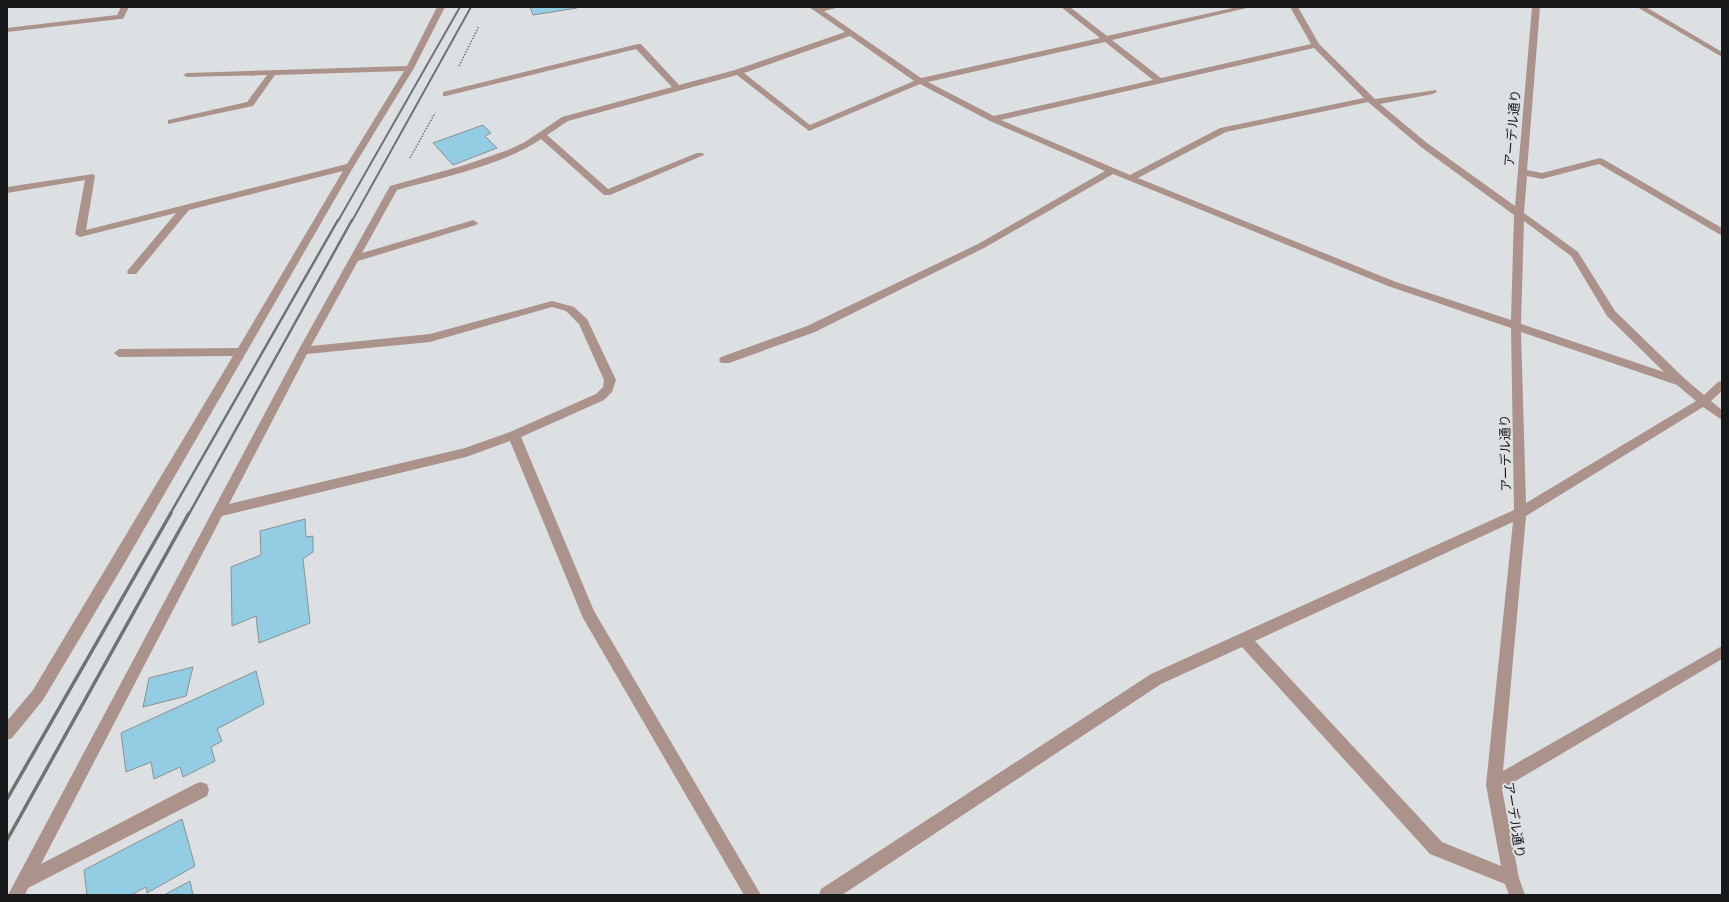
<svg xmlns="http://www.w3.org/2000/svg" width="1729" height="902" viewBox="0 0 1729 902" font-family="Montserrat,'Noto Sans JP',sans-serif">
<rect width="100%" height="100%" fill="#dce0e2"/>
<path fill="#92cde4" stroke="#8c9092" d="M530 7H576L577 8 533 15Z
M483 125 491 133 485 136 497 148 453 165 433 143Z
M305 519 306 537 313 536V552L303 559 310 623 259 643 256 616 232 626 231 567 261 555 260 531Z
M193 667 186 696 143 707 149 678Z
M256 671 264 704 217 729 222 741 211 747 215 761 183 777 180 767 154 779 151 762 126 772 121 733Z
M182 819 195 866 147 893 146 887 131 895H87L84 870Z
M190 881 193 895H164Z"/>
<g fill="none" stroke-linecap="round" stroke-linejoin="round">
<path stroke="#707374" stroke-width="1.5" stroke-dasharray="1.5 1.5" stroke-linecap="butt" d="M459 66 479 26
M410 158 435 113"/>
<path fill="#ab938b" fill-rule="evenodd" d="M121 7H129L123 19H120L7 32V28L117 15Z
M437 7H445L414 68 354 166 124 564 43 700 12 738 7 740V721L33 690 233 356 119 357 114 353 119 349 238 348 343 171 189 210 136 274H128L127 272 128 270 176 213 80 237 75 234 85 180 7 193V187L93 174 95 176 86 230 347 164 404 71 275 75 253 106 168 124V120L247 102 267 75 187 77 183 75 187 73 407 66Z
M809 7H840L824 11 921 78 1100 38 1061 7H1070L1107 36 1237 7H1251L1112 40 1161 78 1311 44 1290 7H1298L1319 44 1375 99 1436 90 1437 92 1433 94 1380 104 1427 143 1515 206 1532 7H1540L1527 170 1542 173 1600 158 1603 159 1722 228V235L1719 234 1599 164 1542 179 1527 176 1524 213 1578 252 1615 311 1685 379 1704 395 1718 382 1722 381V391L1711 401 1722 410V420L1703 407 1526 516 1503 771 1722 646V659L1502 789 1519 878 1525 895H1509L1505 884 1430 854 1242 647 1161 684 842 895H819L821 889 1151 674 1514 510 1511 328 1388 286 1113 174 984 248 815 332 729 363H721L719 360 721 357 807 326 978 244 1105 171 990 121 920 84 809 131 737 75 568 121 547 135 608 189 697 153H703L704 155 610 195H604L541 139C501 166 443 177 397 190L362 253 470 221 473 220 478 223 476 225 358 261 311 346 430 334 552 301 574 307 587 319 616 380 612 392 604 400 521 437 594 611 761 895H744L583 618 510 441 466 457 222 516 41 864 195 784 201 782 207 784 209 790 207 796 28 888 25 895H8L298 351 390 186 465 165 508 150 525 142 562 117 672 87 636 49 446 96H443V92L638 44H641L679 85 735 70 845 32ZM850 36 914 81 810 125 744 73ZM1105 42 1153 80 994 116 928 82ZM1314 48 1364 98 1220 128 1130 175 1001 120ZM1368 102 1421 147 1514 215 1511 320 1396 282 1138 178 1226 132ZM1524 221 1571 256 1607 316 1664 372 1521 324ZM552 307 566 311 579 324 604 380 603 387 596 394 510 432 465 448 229 504 307 354 430 342ZM1521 332 1677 385 1696 401 1526 503ZM1513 522 1486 785 1501 866 1442 842 1255 641Z
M1637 7H1646L1722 52V57Z"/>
<path stroke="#707374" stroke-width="2" d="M338 221 460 7
M352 221 471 7"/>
<path stroke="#707374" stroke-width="2.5" d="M170 514 338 220
M189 514 352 220"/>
<path stroke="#707374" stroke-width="3.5" d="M7 799 171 513
M7 840 189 513"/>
</g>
<g text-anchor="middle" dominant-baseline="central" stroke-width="4" stroke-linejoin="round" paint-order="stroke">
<g font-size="13" fill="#171819" stroke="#dce0e2">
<text transform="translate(1512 128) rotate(-85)">アーデル通り</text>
<text transform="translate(1505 453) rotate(-91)">アーデル通り</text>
<text transform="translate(1515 820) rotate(81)">アーデル通り</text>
</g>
</g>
<rect width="1729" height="902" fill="none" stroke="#171819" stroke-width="16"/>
</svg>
